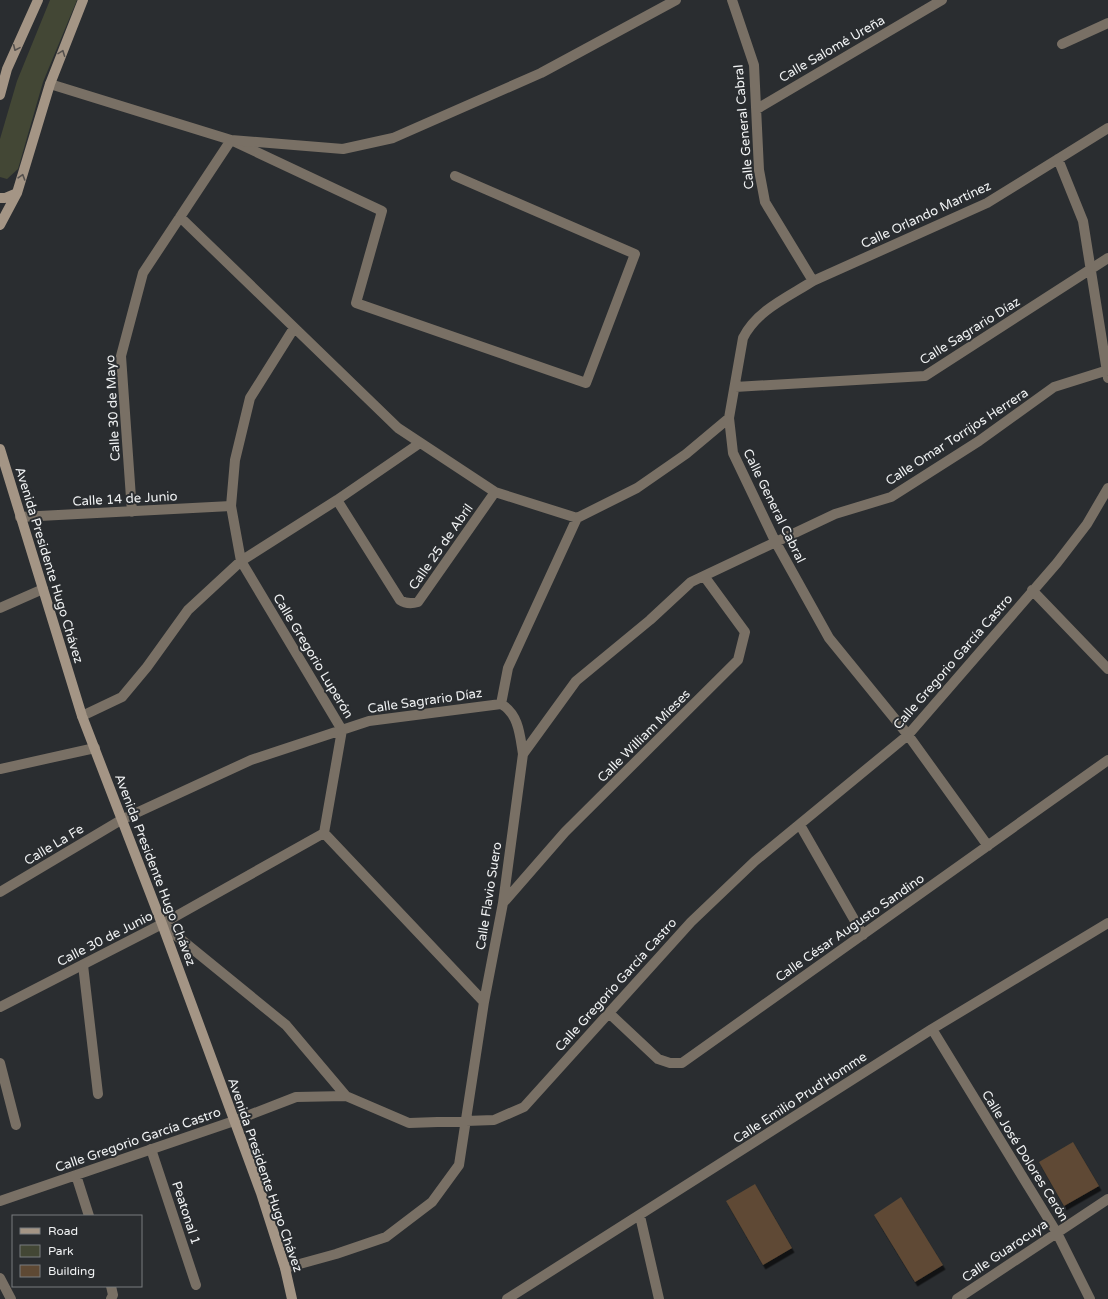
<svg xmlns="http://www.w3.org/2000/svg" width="1108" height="1299" viewBox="0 0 1108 1299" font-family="'Varela Round',sans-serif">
<defs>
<filter id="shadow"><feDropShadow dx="2.5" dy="4.5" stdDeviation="0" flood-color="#0009"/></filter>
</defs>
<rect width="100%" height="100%" fill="#2a2d30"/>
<path fill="#434735" d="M50 0H77L43 82 18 169 7 179 0 177V139L17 81Z"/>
<path fill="#5e4934" filter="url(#shadow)" d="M1073 1142 1099 1186 1064 1206 1039 1162Z
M755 1184 792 1248 763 1265 726 1201Z
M901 1197 943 1265 915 1282 874 1215Z"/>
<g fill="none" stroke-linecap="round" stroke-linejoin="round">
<path stroke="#797065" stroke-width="10" d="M1062 44 1108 23
M233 141 382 211 356 303 586 383 635 254 455 176
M83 965 98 1094
M0 1063 16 1125
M151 1149 196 1285"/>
<path stroke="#797065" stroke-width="10" d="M732 0 754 65 759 170 765 202 813 281C788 297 757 310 743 338L729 418 733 453 775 541 829 638 908 735 988 846
M50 84 231 140 343 149 393 138 541 73 676 0
M757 109 942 0
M1058 159 1083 221 1108 378
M180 217 398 428 495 492 577 518 637 488 686 454 729 418
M813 281 987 203 1108 128
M294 328 250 398 235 460 231 506 241 561 342 730 324 833 484 1002
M735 387 925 376 1108 258
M337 500 400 600C406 604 411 604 418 602L495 492
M132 512 121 356 143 273 231 140
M20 517 231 506
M1032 590 1108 669
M0 608 43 589
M501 704C519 714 520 736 523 754
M82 716 122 697 147 667 188 610 241 561 337 500 420 443
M0 769 95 748
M800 825 863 935
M0 892 121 820 251 760 369 721 501 704 508 668 577 518
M503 903 565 832 738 660 745 632 704 576
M162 924 286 1025 346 1096
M0 1007 162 924 324 833
M609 1013 658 1059 670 1063H682L1108 760
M932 1029 1057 1233 1090 1299
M76 1175 89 1216
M0 1201 234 1121 296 1097 346 1096 409 1123 494 1120 524 1107 691 922 755 861 908 735 1057 563 1087 524 1108 488
M640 1216 659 1299
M285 1268 336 1254 386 1237 432 1202 459 1165 484 1002 503 903 523 754 576 681 650 620 691 582 835 514 891 497 979 441 1054 387 1108 370
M0 1278 11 1299
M111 1299 113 1295 111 1286
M507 1299 932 1029 1108 923
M957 1299 1108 1199"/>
<path stroke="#a49585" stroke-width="10" d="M0 95 7 69 38 0
M0 198H5L17 193
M0 225 17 193 50 84 83 0
M0 449 82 716 162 924 261 1193 285 1268 292 1299"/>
</g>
<defs><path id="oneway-chevron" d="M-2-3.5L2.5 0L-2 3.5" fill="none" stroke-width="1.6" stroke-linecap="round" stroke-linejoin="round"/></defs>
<g stroke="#55514e">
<use href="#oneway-chevron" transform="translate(16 48) rotate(114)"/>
<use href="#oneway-chevron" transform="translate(62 53) rotate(-69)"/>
<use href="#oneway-chevron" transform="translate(22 177) rotate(-73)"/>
</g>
<g text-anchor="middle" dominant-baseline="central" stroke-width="4" stroke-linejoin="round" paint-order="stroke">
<g font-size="13" fill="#f0f2f3" stroke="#2a2d30">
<text transform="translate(832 49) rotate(-30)">Calle Salomé Ureña</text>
<text transform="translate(744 127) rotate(-95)">Calle General Cabral</text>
<text transform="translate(926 215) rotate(-25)">Calle Orlando Martínez</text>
<text transform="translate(970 331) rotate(-32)">Calle Sagrario Díaz</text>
<text transform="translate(113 408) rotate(-93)">Calle 30 de Mayo</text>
<text transform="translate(957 437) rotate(-33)">Calle Omar Torrijos Herrera</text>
<text transform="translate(125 499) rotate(-3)">Calle 14 de Junio</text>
<text transform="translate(774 506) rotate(64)">Calle General Cabral</text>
<text transform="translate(441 547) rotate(-55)">Calle 25 de Abril</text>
<text transform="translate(49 565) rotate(73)">Avenida Presidente Hugo Chávez</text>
<text transform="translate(313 656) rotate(59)">Calle Gregorio Luperón</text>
<text transform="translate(953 662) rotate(-49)">Calle Gregorio García Castro</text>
<text transform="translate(425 701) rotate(-8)">Calle Sagrario Díaz</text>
<text transform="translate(644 736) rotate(-45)">Calle William Mieses</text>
<text transform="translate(54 845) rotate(-31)">Calle La Fe</text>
<text transform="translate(155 870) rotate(69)">Avenida Presidente Hugo Chávez</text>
<text transform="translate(489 896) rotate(-81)">Calle Flavio Suero</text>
<text transform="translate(850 928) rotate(-35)">Calle César Augusto Sandino</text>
<text transform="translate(105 939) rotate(-27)">Calle 30 de Junio</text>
<text transform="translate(616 985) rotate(-48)">Calle Gregorio García Castro</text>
<text transform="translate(800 1098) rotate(-33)">Calle Emilio Prud'Homme</text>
<text transform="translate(138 1140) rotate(-19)">Calle Gregorio García Castro</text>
<text transform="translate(1025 1156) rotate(58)">Calle José Dolores Cerón</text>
<text transform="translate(265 1175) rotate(71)">Avenida Presidente Hugo Chávez</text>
<text transform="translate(186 1213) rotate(72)">Peatonal 1</text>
<text transform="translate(1005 1251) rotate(-34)">Calle Guarocuya</text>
</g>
</g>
<rect x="12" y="1215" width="130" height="72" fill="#2a2d30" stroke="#797c7e"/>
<rect x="20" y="1228" width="20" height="6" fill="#a49585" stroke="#797c7e"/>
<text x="48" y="1235" font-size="12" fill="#f0f2f3">Road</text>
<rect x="20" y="1245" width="20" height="12" fill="#434735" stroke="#797c7e"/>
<text x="48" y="1255" font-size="12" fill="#f0f2f3">Park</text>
<rect x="20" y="1265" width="20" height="12" fill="#5e4934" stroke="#797c7e"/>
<text x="48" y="1275" font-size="12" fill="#f0f2f3">Building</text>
</svg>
